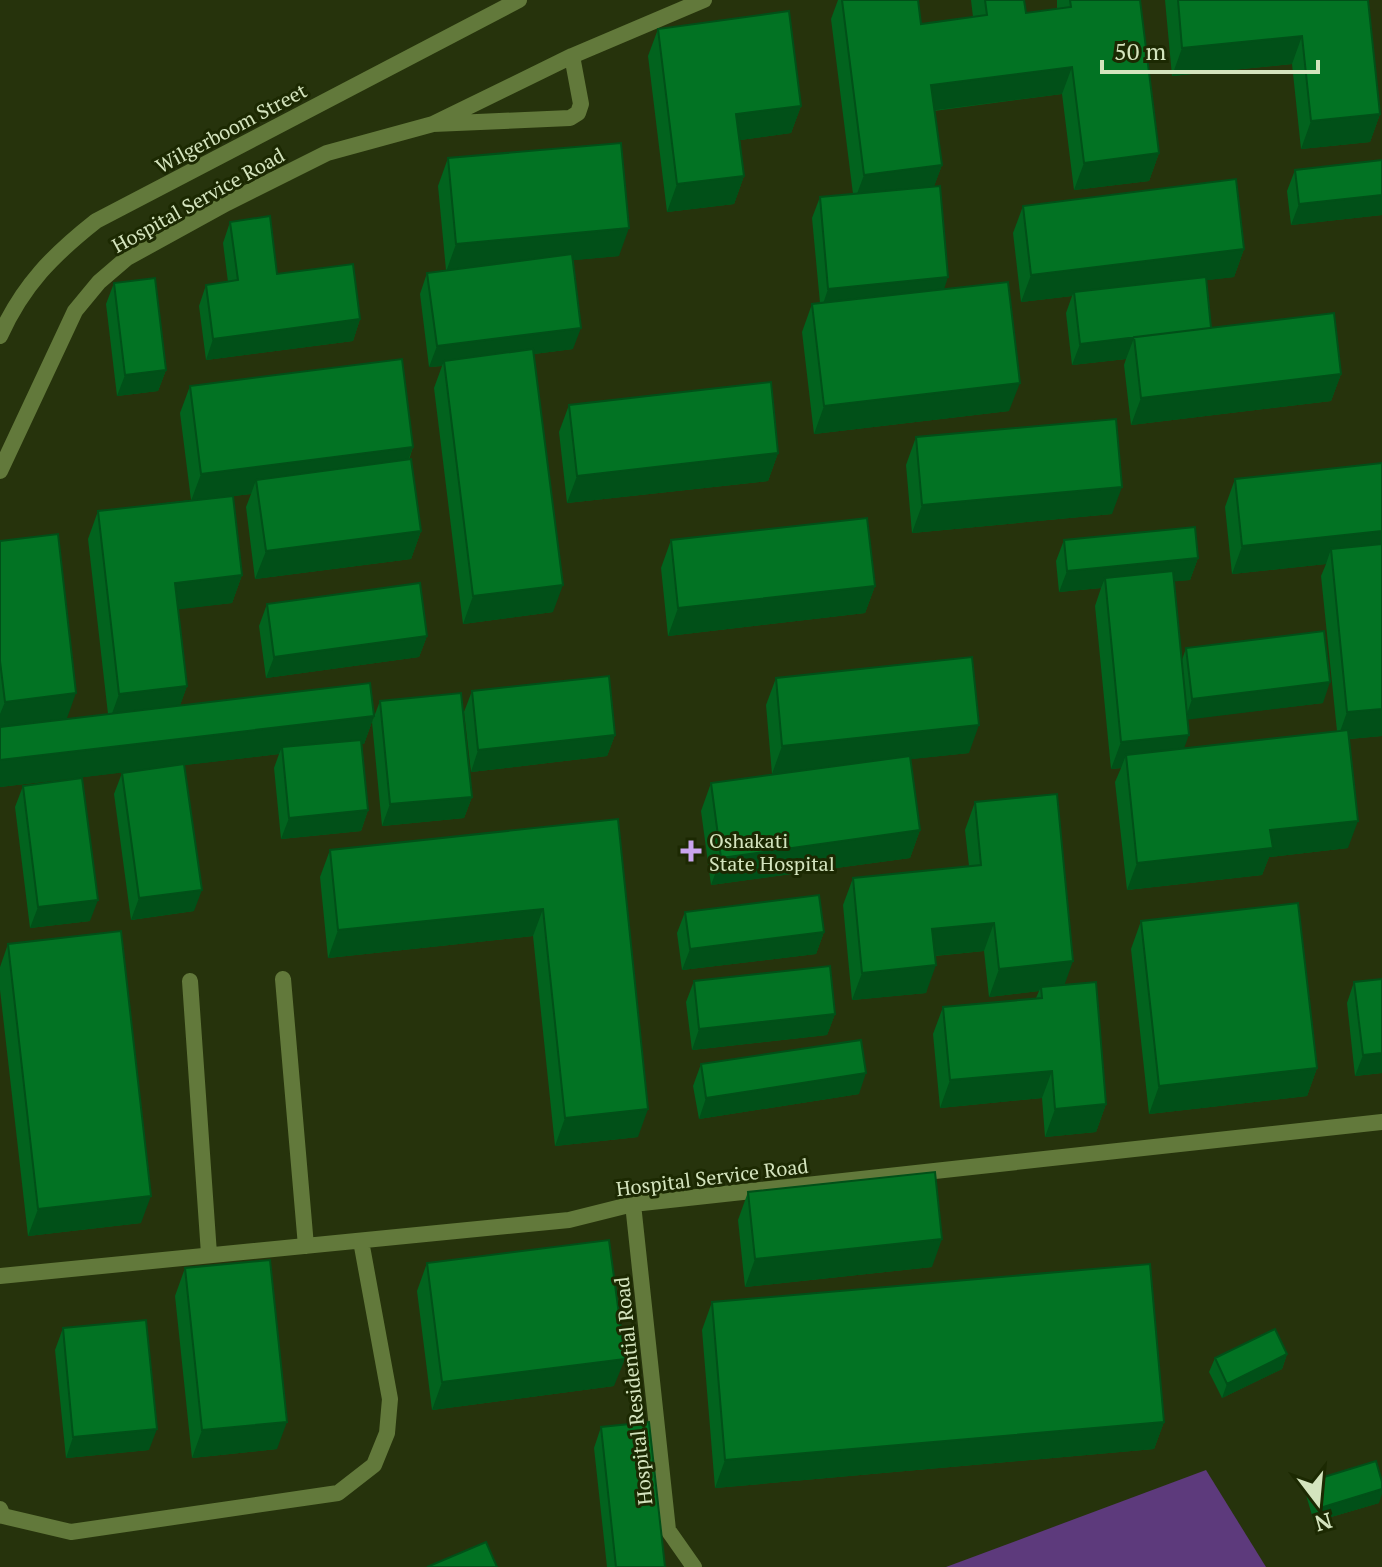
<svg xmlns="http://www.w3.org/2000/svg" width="1382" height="1567" viewBox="0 0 1382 1567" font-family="'PT Serif',serif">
<rect width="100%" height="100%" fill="#26330c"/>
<path fill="#5d3a7c" d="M1206 1470 1266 1567H946Z"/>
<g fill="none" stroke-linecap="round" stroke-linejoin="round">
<path stroke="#62793b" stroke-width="16" d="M572 56 704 0
M0 471 75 311 99 282 127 258 227 203 327 153 433 124 572 56 581 104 578 113 570 118 433 124
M283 979 306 1246
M190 981 209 1254
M633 1204 668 1530 694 1567
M0 1276 569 1220 633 1204 1382 1122
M0 1509 3 1516 71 1532 338 1493 374 1465 387 1433 390 1399 361 1241"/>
<path stroke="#62793b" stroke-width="16" d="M0 336C23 285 53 255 96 221L519 0"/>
</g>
<path fill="#02631e" d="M838 0H918L921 24 973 17 971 0H1024L1026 13 1057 9V0H1140L1159 153 1149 181 1074 190 1062 94 934 111 942 165 934 186 944 289 1009 411 814 434 802 332 812 304 820 303 812 218 820 197 853 194 831 19Z
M1165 0H1368L1380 114 1370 142 1301 149 1292 64 1172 76Z
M658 29 801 106 791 133 740 140 744 176 734 204 667 212 648 56Z
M448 158 619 256 573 260V349L534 354 553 612 463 624 434 388 442 366 429 367 420 294 427 273 446 270 438 186Z
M1382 160V215L1291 225 1287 191 1295 170Z
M1023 206 1244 249 1234 277 1206 280 1211 328 1341 374 1331 401 1131 425 1124 365 1126 359 1072 365 1066 313 1072 296 1021 302 1013 233Z
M230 222 277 274 360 319 353 341 206 360 199 306 206 285 228 282 223 243Z
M114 283 166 370 158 391 117 396 106 304Z
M190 386 413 447 409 460 421 531 411 559 255 579 246 507 251 494 233 496 242 575 232 603 178 609 187 686 180 705 374 716 364 744H362L368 810 361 831 281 839 274 768 279 754 184 765 194 911 131 920 114 794 122 773 158 768 0 787V541L67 719 108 714 88 539 98 511 191 500 180 413Z
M569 405 778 453 768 481 567 503 559 432Z
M916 437 1112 514 912 533 906 465Z
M1382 463V736L1349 739 1348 848 1269 857 1262 875 1127 890 1115 782 1121 768 1111 769 1095 606 1101 588 1059 592 1056 561 1064 540 1198 558 1190 580 1174 581 1182 660 1186 648 1323 703 1187 719 1184 748 1337 731 1321 576 1326 564 1232 574 1225 507 1235 479Z
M671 540 875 586 865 613 668 636 661 568Z
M267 604 427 636 419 657 266 678 259 626Z
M776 678 969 753 910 759 920 830 910 858 711 885 701 811 711 783 802 771 772 774 766 705Z
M472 691 615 735 607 756 471 772 464 712Z
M380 701 472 797 464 818 382 826 372 722Z
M23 786 90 921 30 928 15 807Z
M975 802 1065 984 1106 1104 1096 1132 1045 1137 1042 1098 940 1108 933 1034 943 1007 1036 998 1039 991 989 997 984 951 935 956 926 993 852 1000 843 905 853 878 969 866 965 830Z
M618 819 638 1137 555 1146 533 936 328 958 320 877 330 850Z
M685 912 824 932 816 954 682 970 677 933Z
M1141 921 1317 1068 1307 1096 1149 1114 1131 949Z
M8 944 141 1223 28 1236 0 990V967Z
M694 981 835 1014 827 1035 692 1050 686 1002Z
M1354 982 1382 1073 1355 1076 1347 1003Z
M701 1064 859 1094 699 1119 693 1086Z
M748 1192 932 1267 745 1287 738 1220Z
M427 1263 614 1386 432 1410 417 1291Z
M185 1268 277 1449 192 1458 175 1296Z
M712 1302 1164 1422 1154 1449 715 1488 702 1330Z
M63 1328 149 1450 66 1458 55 1350Z
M1287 1354 1282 1369 1222 1398 1209 1372 1215 1358Z
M601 1427 665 1567H607L594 1448Z
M1311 1481 1379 1503 1314 1522 1306 1495Z"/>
<path fill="#015018" d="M1302 36 1292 64 1172 76 1182 48Z
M1072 67 1062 94 921 112 931 85Z
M801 106 791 133 726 142 736 114Z
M1380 114 1370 142 1301 149 1311 121Z
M1159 153 1149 181 1074 190 1084 163Z
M942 165 932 192 854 202 864 175Z
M744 176 734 204 667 212 677 184Z
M1382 195V215L1291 225 1299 204Z
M629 228 619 256 446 272 456 244Z
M1244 249 1234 277 1074 296V292L1072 296 1021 302 1031 275Z
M948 277 941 299 821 310 828 289Z
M360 319 353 341 206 360 213 339Z
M581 328 573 349 445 365 444 361 442 366 429 367 437 346Z
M1134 338 1126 359 1072 365 1080 344Z
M166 370 158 391 117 396 125 375Z
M1341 374 1331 401 1131 425 1141 398Z
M1020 383 1009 411 814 434 824 406Z
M413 447 403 474 256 480 251 494 191 501 201 474Z
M778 453 768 481 567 503 577 476Z
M1122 487 1112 514 912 533 922 505Z
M421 531 411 559 255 579 266 551Z
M1382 531V558L1331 549 1326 564 1232 574 1242 546Z
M1198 558 1190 580 1106 588 1105 578 1101 588 1059 592 1067 571Z
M242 575 232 603 165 611 175 583Z
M563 585 553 612 463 624 473 596Z
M875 586 865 613 668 636 678 608Z
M427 636 419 657 266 678 274 657Z
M1330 682 1323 703 1185 720 1192 699Z
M187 686 177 714 109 722 119 694Z
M76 693 66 721 0 729V714L5 702Z
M1382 709V736L1337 740 1347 712Z
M374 716 364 744 282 753V747L279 754 0 787V760Z
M979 725 969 753 772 774 782 746Z
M615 735 607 756 471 772 478 750Z
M1189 735 1179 762 1126 755 1121 768 1111 769 1121 742Z
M472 797 464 818 382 826 390 804Z
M368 810 361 831 281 839 289 818Z
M1358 821 1348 848 1269 857 1262 875 1127 890 1137 863 1270 830Z
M920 830 910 858 711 885 721 858Z
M202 890 194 911 131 920 139 898Z
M98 900 90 921 30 928 38 907Z
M543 909 533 936 328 958 338 930Z
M994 923 984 951 922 957 932 929Z
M824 932 816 954 682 970 690 949Z
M1073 961 1063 989 1041 987 1039 991 989 997 999 969Z
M936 965 926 993 852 1000 862 973Z
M835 1014 827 1035 692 1050 699 1029Z
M1382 1053V1073L1355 1076 1363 1055Z
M1317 1068 1307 1096 1149 1114 1159 1086Z
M1052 1071 1042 1098 940 1108 950 1080Z
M866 1073 859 1094 699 1119 706 1098Z
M1106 1104 1096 1132 1045 1137 1055 1109Z
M648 1109 638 1137 555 1146 565 1118Z
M151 1196 141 1223 28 1236 38 1209Z
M942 1239 932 1267 745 1287 755 1259Z
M1287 1354 1282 1369 1222 1398 1227 1384Z
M625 1359 614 1386 432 1410 442 1382Z
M287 1422 277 1449 192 1458 202 1430Z
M1164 1422 1154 1449 715 1488 725 1460Z
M157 1429 149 1450 66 1458 73 1437Z
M1382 1489V1494L1379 1503 1314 1522 1320 1508Z"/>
<path fill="#027323" stroke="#015018" stroke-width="2" d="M842 0H918L921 24 987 15 985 0H1024L1026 13 1071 7 1070 0H1140L1159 153 1084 163 1072 67 931 85 942 165 864 175Z
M1178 0H1368L1380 114 1311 121 1302 36 1182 48Z
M789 11 801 106 736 114 744 176 677 184 658 29Z
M621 143 629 228 456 244 448 158Z
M1382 160V195L1299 204 1295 170Z
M1236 179 1244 249 1031 275 1023 206Z
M940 186 948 277 828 289 820 197Z
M270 216 277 274 353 264 360 319 213 339 206 285 238 280 230 222Z
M572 254 581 328 437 346 427 273Z
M1206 277 1211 328 1080 344 1074 292Z
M155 278 166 370 125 375 114 283Z
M1008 282 1020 383 824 406 812 304Z
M1334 313 1341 374 1141 398 1134 337Z
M533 349 563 585 473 596 444 361Z
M402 359 413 447 201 474 190 386Z
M771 382 778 453 577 476 569 405Z
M1116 419 1122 487 922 505 916 437Z
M411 459 421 531 266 551 256 480Z
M1382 463V531L1242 546 1235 479Z
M233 496 242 575 175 583 187 686 119 694 98 511Z
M867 518 875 586 678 608 671 540Z
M1195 527 1198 558 1067 571 1064 540Z
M58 534 76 693 5 702 0 661V541Z
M1382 544V709L1347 712 1331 549Z
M1173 571 1189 735 1121 742 1105 578Z
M420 583 427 636 274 657 267 604Z
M1324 631 1330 682 1192 699 1186 648Z
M972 657 979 725 782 746 776 678Z
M609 676 615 735 478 750 472 691Z
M370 683 374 716 0 760V727Z
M461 693 472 797 390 804 380 701Z
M1348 730 1358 821 1270 830 1273 848 1137 863 1126 755Z
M361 740 368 810 289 818 282 747Z
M910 756 920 830 721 858 711 783Z
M184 764 202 890 139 898 122 773Z
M82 778 98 900 38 907 23 786Z
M1057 794 1073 961 999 969 994 923 932 929 936 965 862 973 853 878 981 865 975 802Z
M618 819 648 1109 565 1118 543 909 338 930 330 850Z
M819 895 824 932 690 949 685 912Z
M1298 903 1317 1068 1159 1086 1141 921Z
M121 931 151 1196 38 1209 8 944Z
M830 966 835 1014 699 1029 694 981Z
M1382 979V1053L1363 1055 1354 982Z
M1096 982 1106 1104 1055 1109 1052 1071 950 1080 943 1007 1042 998 1041 987Z
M861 1040 866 1073 706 1098 701 1064Z
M935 1172 942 1239 755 1259 748 1192Z
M609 1240 625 1359 442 1382 427 1263Z
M270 1260 287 1422 202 1430 185 1268Z
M1150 1264 1164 1422 725 1460 712 1302Z
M146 1320 157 1429 73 1437 63 1328Z
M1275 1329 1287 1354 1227 1384 1215 1358Z
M649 1422 665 1567H616L601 1427Z
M1376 1461 1382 1482V1489L1320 1508 1311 1481Z
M486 1542 497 1567H427Z"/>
<path fill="#c9a5ee" stroke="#1c2902" stroke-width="3" d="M687 839h8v8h8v8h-8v8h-8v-8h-8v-8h8z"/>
<g text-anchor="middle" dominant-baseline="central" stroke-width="6" stroke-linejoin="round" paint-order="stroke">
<g font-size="20" fill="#d4e4be" stroke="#1c2902">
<text transform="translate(231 128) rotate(-28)">Wilgerboom Street</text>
<text transform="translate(198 200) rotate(-29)">Hospital Service Road</text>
<text transform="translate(712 1177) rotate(-7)">Hospital Service Road</text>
<text transform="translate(633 1391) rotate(-96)">Hospital Residential Road</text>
</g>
<g font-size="20" fill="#d4e4be" stroke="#1c2902" text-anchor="start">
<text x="709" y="840">Oshakati<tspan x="709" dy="23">State Hospital</tspan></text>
</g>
</g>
<g transform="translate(1318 1503) rotate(164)" stroke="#1c2902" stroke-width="6" paint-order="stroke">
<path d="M0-6L14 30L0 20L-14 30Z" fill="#d4e4be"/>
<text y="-12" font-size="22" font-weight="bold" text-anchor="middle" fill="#d4e4be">N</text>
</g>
<path d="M1102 60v12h216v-12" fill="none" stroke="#d4e4be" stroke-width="4"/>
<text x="1114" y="60" font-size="24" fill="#d4e4be" stroke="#1c2902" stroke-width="6" paint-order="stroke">50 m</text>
</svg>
